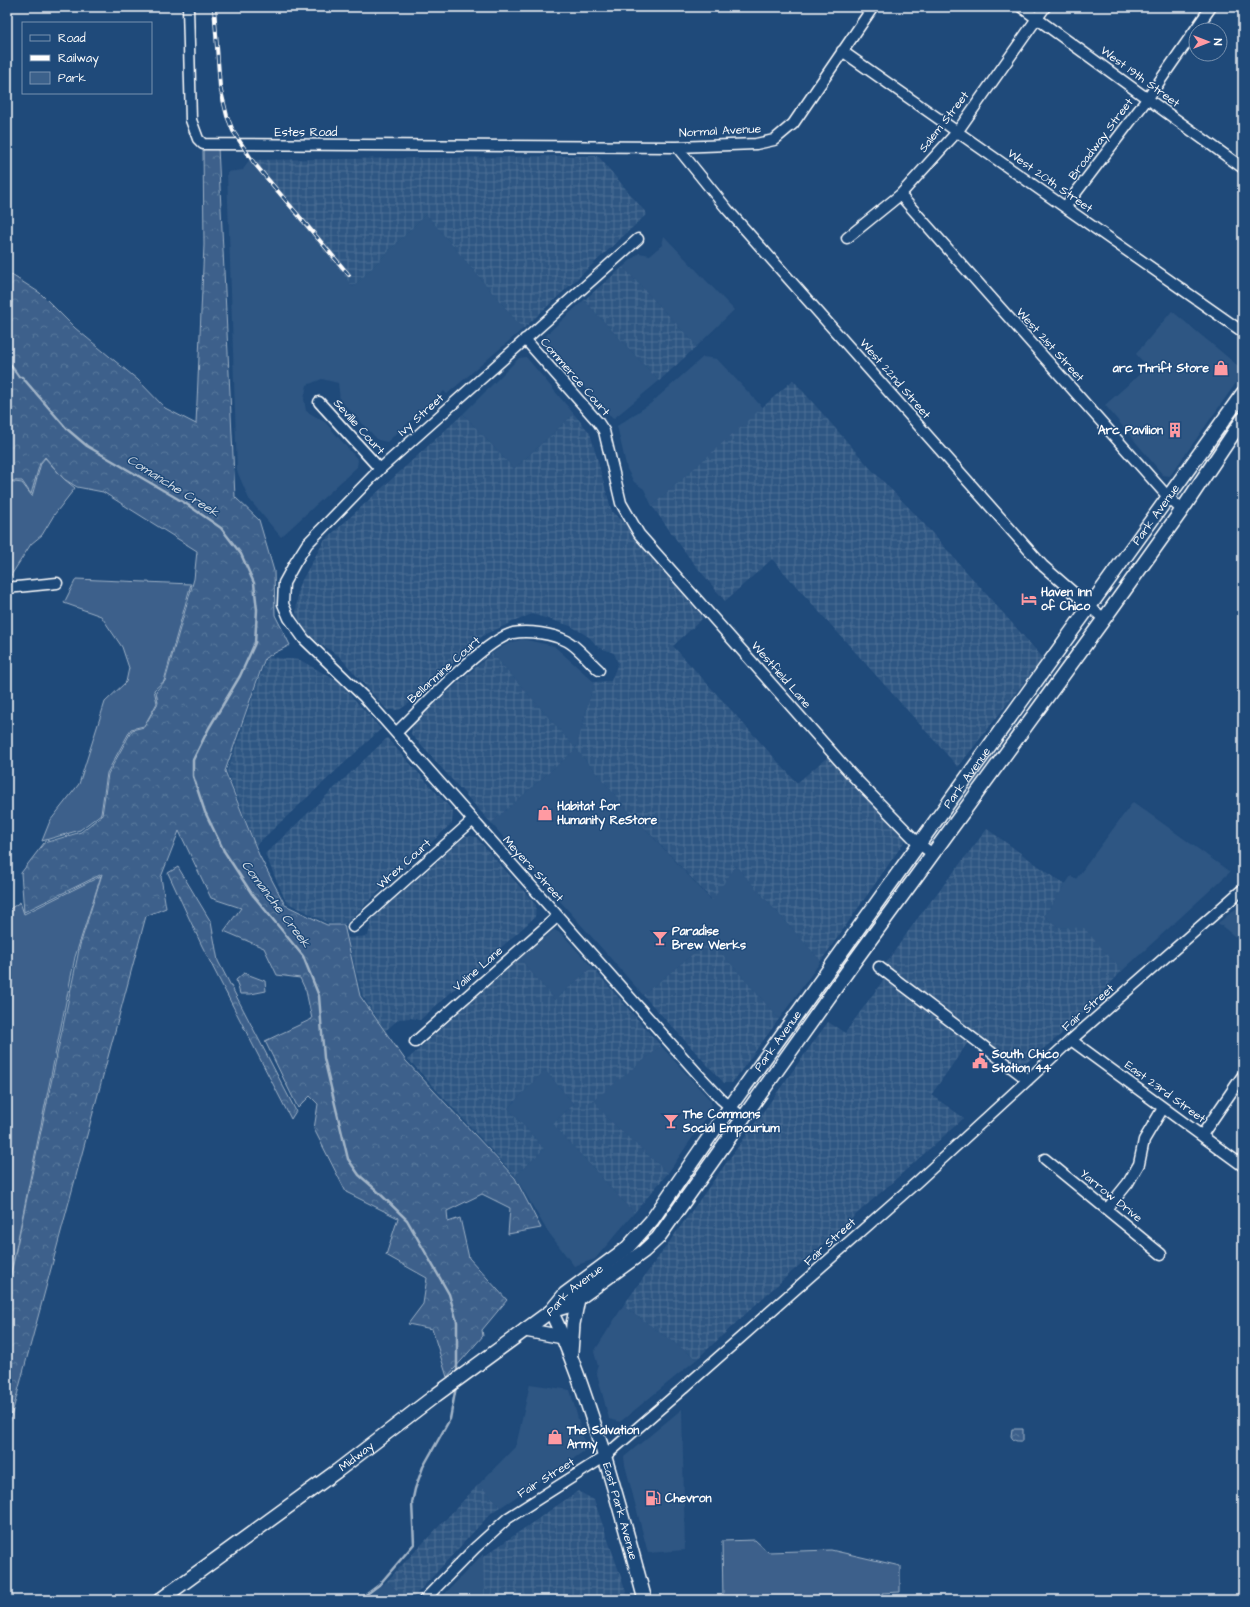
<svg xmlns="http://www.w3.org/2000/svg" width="1250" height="1607" viewBox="0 0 1250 1607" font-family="'Architects Daughter',sans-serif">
<defs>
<pattern id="industrial-grid" width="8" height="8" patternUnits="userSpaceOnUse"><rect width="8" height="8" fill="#2e5683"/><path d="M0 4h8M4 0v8" fill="none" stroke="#4d6f96"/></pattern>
<pattern id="forest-crowns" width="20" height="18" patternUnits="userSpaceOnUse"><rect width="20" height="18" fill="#3c618b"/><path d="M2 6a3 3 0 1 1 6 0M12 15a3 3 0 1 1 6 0" fill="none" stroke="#59799c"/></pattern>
</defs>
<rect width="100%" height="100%" fill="#1f4a7a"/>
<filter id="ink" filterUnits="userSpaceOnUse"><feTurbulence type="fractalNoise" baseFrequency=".025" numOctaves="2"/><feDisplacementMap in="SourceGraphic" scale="8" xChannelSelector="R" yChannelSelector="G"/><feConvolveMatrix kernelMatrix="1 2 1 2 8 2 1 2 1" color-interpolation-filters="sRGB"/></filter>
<g filter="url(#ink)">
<path fill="#2e5683" d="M249 160 353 287 426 214 523 329 447 394 444 391 387 442 378 440 340 400 338 383 322 379 307 385 304 399 306 411 325 422 358 460 357 467 281 537 249 499 237 471 227 172 243 170Z
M664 236 734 310 697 346 623 267 639 253 650 255 662 245Z
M584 300 659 381 613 419 544 342 547 334Z
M1172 311 1243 370V373L1170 476 1163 475 1105 405 1148 367 1136 354Z
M526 357 574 414 514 469 463 414 519 358Z
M703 357 717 359 763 408 652 506 644 489 634 482 627 469 617 426 650 404Z
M522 639 554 646 594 682 576 749 627 809 711 900 736 866 821 961 779 1019 710 940 643 995 491 823 576 749 492 653 507 644Z
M1133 802 1230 872 1122 971 1084 929 1058 927 1044 916 1071 876 1076 879Z
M1243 903V943L1218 923Z
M554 930 562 934 592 967 555 1000 519 958Z
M661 1046 711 1101 712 1109 668 1173 608 1119 593 1100Z
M545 1070 574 1104 553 1124 634 1213 595 1259 574 1266 546 1229 515 1176 544 1149 508 1108Z
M623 1306 697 1359 620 1422 609 1419 596 1370 598 1366 594 1352Z
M530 1384 570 1390 585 1444 583 1452 501 1507 479 1484 516 1446Z
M682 1409 685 1550 648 1553 625 1465 624 1457Z
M483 1554 484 1600H439Z
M387 1581 407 1600H363Z"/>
<path fill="url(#industrial-grid)" d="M598 156 647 214 523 329 426 214 353 287 249 160Z
M623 267 697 346 659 381 584 300Z
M793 380 870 468 916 515 1043 658 958 767 772 559 725 601 691 560 652 506Z
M463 414 514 469 574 414 590 433 612 512 625 523 703 618 673 646 797 783 831 754 907 838 821 961 736 866 712 900 627 809 576 749 491 823 411 734 413 723 492 653 576 749 594 682 611 681 618 663 614 653 598 647 589 637 571 626 532 614 485 634 411 702 399 710H387L339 656 309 636 296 614 298 587 324 541Z
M267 657 300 660 339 682 381 729 256 845 227 771Z
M387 738 453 811 452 823 345 924 328 923 286 902 265 854Z
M987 829 1065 885 1044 916 1058 927 1084 928 1122 971 1070 1027 1021 1067 884 966 917 919Z
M466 836 476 837 536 905 535 917 420 1020 411 1018 399 1019 385 1031 362 995 348 938 368 936 372 919Z
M710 940 779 1019 732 1083H724L643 995Z
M519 958 555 1000 592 967 661 1046 594 1100 608 1119 668 1173 634 1213 553 1124 574 1104 545 1070 508 1108 544 1149 515 1176 408 1059Z
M884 979 969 1041 931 1095 964 1118 766 1295 697 1359 623 1306 828 1022 845 1033Z
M479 1484 501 1507 491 1513 411 1600H407L387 1581Z
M578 1491 594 1500 629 1600H484L483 1557Z"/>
<path fill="#3c618b" stroke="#9eb0c5" d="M45 458 64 479 75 488 54 515 42 535 31 544 10 577H7V481L22 483 32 496 41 463Z
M76 579 191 584 164 681 154 690 157 703 144 726 131 729 107 773 101 814 80 830 42 841 50 821 79 784 105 702 126 682 129 668 122 647 101 616 64 603Z
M101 876 75 957 7 1293V911L20 902 24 914Z
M755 1540 768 1552 831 1550 900 1566V1592L882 1593 883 1600H723L722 1541Z"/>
<path fill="url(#forest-crowns)" stroke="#9eb0c5" d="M218 147 235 497 259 520 274 571 275 615 290 645 265 658 225 771 259 855 285 905 327 925H344L360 996 406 1061 515 1178 541 1228 508 1234 510 1208 482 1194 447 1211 448 1222 460 1218 469 1258 507 1300 482 1330 483 1336 447 1377 432 1329 408 1324 423 1304 427 1278 386 1255 398 1218 346 1192 314 1129 318 1104 310 1096 298 1108 265 1041 312 1019 306 991 300 978 277 975 264 948 224 931 241 908 211 898 179 831 161 877 166 908 146 916 7 1432V1293L80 945 102 874 24 912 21 873 44 843 81 832 102 815 108 774 132 730 144 727 158 703 156 691 165 681 194 579 197 551 103 492 77 487 64 479 45 457 40 463 31 494 22 481H11L7 479V272L40 293 75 328 138 380 165 408 196 424 204 245 203 148Z
M178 867 211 922 218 961 296 1111 291 1119 202 946 168 873Z
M244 973 265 981 266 991 251 994H240L236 980Z
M1012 1429H1023V1441C1017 1441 1014 1442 1011 1436Z"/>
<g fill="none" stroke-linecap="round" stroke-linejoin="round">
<path stroke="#a3b5c8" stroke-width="2.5" d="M7 360 19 377H22L67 429 87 446 185 503 221 528 241 554 254 583 257 610 255 643 240 676 209 728 193 760V776L205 812 224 851 252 894 303 956 319 996 324 1058 348 1159 359 1175 374 1188 407 1220 449 1294 457 1322V1374
M359 1600 379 1585 414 1544 412 1503 415 1489 423 1467 450 1419 456 1387"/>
<defs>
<path id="minor" d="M188 7 191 120 198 139 203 144 677 147 756 144 774 140 793 124 873 7
M1021 7 1243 168
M842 51 1243 332
M677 147 727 209 1043 566 1104 619
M900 195 1169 498 1182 510
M1065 207 1148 98 1211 7
M847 238 900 195 957 132 1045 7
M638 239 380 469 307 544 295 563 284 583 283 604 289 618 304 639 364 697 697 1073 721 1099 742 1117
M525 339 598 422 604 431 621 503 639 534 851 774 919 844 933 854
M319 402 380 469
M7 588 57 583
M396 733C420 710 484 640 513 633 529 630 553 634 567 641 577 646 590 662 599 670
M353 927 473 820
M879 967 1028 1080
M1071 1040 1243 1166
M415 1042 558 916
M1202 1135 1243 1075
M1045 1159 1161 1254
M1107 1209 1128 1183 1139 1164 1144 1140 1163 1108
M424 1600 475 1548 508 1518 604 1457 678 1393 917 1182 1071 1040 1243 889"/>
<g id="major">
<path d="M551 1311 568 1306 578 1299 644 1251 658 1238 856 959 1109 612 1182 510 1243 419"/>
<path id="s1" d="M551 1311C572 1355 586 1399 601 1445 617 1496 631 1548 645 1600"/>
<path d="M525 1330 563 1337"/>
<path d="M571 1353 573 1324 578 1299"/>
<path id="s2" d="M160 1600 337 1471 436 1395 551 1311 565 1294 627 1248 652 1220 730 1107 1243 393"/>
</g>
</defs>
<use href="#minor" stroke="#fff" stroke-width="13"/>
<use href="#major" stroke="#fff" stroke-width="16"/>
<use href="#minor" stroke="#1f4a7a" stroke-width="10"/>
<use href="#major" stroke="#1f4a7a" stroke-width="13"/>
<defs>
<path id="rail" d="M214 7 220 87 227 116 233 131 254 163 349 275"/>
</defs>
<use href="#rail" stroke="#fff" stroke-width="4"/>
<use href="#rail" stroke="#1f4a7a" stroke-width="2.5" stroke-dasharray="8" stroke-linecap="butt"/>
</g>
</g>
<defs>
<symbol id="shop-bare" viewBox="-9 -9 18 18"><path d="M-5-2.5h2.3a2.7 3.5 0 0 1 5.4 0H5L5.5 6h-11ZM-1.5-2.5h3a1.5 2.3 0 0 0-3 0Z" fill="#ff9aa2" stroke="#1f4a7a" stroke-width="2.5" paint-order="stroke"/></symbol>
<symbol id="building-bare" viewBox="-9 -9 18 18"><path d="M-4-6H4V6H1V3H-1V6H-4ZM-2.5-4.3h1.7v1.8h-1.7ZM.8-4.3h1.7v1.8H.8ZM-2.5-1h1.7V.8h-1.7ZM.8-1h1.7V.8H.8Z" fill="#ff9aa2" stroke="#1f4a7a" stroke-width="2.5" paint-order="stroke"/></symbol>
<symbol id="hotel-bare" viewBox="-9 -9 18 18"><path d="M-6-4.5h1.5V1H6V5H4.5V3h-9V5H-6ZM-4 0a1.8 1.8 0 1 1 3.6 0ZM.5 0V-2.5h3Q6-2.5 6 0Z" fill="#ff9aa2" stroke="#1f4a7a" stroke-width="2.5" paint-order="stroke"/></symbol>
<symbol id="bar-bare" viewBox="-9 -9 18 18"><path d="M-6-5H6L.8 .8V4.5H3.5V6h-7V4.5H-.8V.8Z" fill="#ff9aa2" stroke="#1f4a7a" stroke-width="2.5" paint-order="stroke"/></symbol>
<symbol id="civic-bare" viewBox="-9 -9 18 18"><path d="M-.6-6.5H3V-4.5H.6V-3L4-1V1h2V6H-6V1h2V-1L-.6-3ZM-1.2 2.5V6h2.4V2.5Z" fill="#ff9aa2" stroke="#1f4a7a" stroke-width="2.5" paint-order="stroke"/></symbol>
<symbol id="fuel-bare" viewBox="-9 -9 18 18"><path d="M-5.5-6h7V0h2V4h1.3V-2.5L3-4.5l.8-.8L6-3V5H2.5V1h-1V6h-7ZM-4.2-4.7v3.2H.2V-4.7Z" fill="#ff9aa2" stroke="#1f4a7a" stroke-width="2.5" paint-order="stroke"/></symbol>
</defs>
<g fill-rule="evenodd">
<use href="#shop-bare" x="1210" y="357" width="22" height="22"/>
<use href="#building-bare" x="1164" y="419" width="22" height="22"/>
<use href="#hotel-bare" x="1018" y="588" width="22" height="22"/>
<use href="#shop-bare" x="534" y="802" width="22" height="22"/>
<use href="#bar-bare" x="649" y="927" width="22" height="22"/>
<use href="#civic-bare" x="969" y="1050" width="22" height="22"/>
<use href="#bar-bare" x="660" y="1110" width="22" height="22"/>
<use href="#shop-bare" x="544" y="1426" width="22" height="22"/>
<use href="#fuel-bare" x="642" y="1487" width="22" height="22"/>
</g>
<g text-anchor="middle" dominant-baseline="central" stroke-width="3" stroke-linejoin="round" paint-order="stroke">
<g font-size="12" fill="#fff" stroke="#1f4a7a">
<text transform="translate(1140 77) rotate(36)">West 19th Street</text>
<text transform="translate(944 122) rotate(-52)">Salem Street</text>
<text transform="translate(720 131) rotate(-3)">Normal Avenue</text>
<text x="306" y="132">Estes Road</text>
<text transform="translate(1101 139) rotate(-53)">Broadway Street</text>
<text transform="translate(1050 181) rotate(35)">West 20th Street</text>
<text transform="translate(1050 345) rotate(48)">West 21st Street</text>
<text transform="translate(575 377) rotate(49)">Commerce Court</text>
<text transform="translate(895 379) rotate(49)">West 22nd Street</text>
<text transform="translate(421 415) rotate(-42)">Ivy Street</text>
<text transform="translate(359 427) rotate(48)">Seville Court</text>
<text stroke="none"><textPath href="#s2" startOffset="1490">Park Avenue</textPath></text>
<text transform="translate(444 670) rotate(-42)">Bellarmine Court</text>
<text transform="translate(781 675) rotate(49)">Westfield Lane</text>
<text stroke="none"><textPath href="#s2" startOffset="1166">Park Avenue</textPath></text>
<text transform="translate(404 864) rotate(-42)">Wrex Court</text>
<text transform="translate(533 869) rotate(48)">Meyers Street</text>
<text transform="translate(478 969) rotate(-41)">Valine Lane</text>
<text transform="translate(1088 1008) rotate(-41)">Fair Street</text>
<text stroke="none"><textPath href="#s2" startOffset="842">Park Avenue</textPath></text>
<text transform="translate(1165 1092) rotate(36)">East 23rd Street</text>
<text transform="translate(1111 1196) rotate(39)">Yarrow Drive</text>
<text transform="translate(830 1242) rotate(-42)">Fair Street</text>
<text stroke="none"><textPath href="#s2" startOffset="518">Park Avenue</textPath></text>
<text stroke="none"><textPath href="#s2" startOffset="243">Midway</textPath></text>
<text transform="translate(546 1478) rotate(-32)">Fair Street</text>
<text stroke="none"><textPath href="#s1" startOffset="212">East Park Avenue</textPath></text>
</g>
<g font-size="12" font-weight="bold" fill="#fff" stroke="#1f4a7a" text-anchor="start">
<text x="1209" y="368" text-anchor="end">arc Thrift Store</text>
<text x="1163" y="430" text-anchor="end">Arc Pavilion</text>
<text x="1041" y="592">Haven Inn<tspan x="1041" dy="14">of Chico</tspan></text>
<text x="557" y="806">Habitat for<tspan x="557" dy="14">Humanity ReStore</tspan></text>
<text x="672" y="931">Paradise<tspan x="672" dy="14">Brew Werks</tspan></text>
<text x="992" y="1054">South Chico<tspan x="992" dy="14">Station 44</tspan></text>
<text x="683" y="1114">The Commons<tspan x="683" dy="14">Social Empourium</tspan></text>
<text x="567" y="1430">The Salvation<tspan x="567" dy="14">Army</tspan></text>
<text x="665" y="1498">Chevron</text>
</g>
<g font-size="13" font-style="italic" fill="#d8e0e8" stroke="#1f4a7a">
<text transform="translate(173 486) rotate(32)">Comanche Creek</text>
<text transform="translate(276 904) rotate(53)">Comanche Creek</text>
</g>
</g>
<rect width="1250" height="1607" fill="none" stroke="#1f4a7a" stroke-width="24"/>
<rect x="12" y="12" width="1226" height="1583" fill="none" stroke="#fff" stroke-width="1.5" filter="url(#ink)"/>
<rect x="22" y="22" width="130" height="72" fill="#1f4a7a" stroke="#7992af"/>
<rect x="30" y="35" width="20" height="6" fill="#1f4a7a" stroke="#7992af"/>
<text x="58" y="42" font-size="12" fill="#ffffff">Road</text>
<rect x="30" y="55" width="20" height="6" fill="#ffffff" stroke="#7992af"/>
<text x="58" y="62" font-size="12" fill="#ffffff">Railway</text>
<rect x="30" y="72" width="20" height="12" fill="#3c618b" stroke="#7992af"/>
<text x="58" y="82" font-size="12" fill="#ffffff">Park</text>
<g transform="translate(1208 42) rotate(90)"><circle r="19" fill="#1f4a7a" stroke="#7992af"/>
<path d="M0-3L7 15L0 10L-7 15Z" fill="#ff9aa2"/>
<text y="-6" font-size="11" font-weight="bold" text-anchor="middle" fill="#ffffff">N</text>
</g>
</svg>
